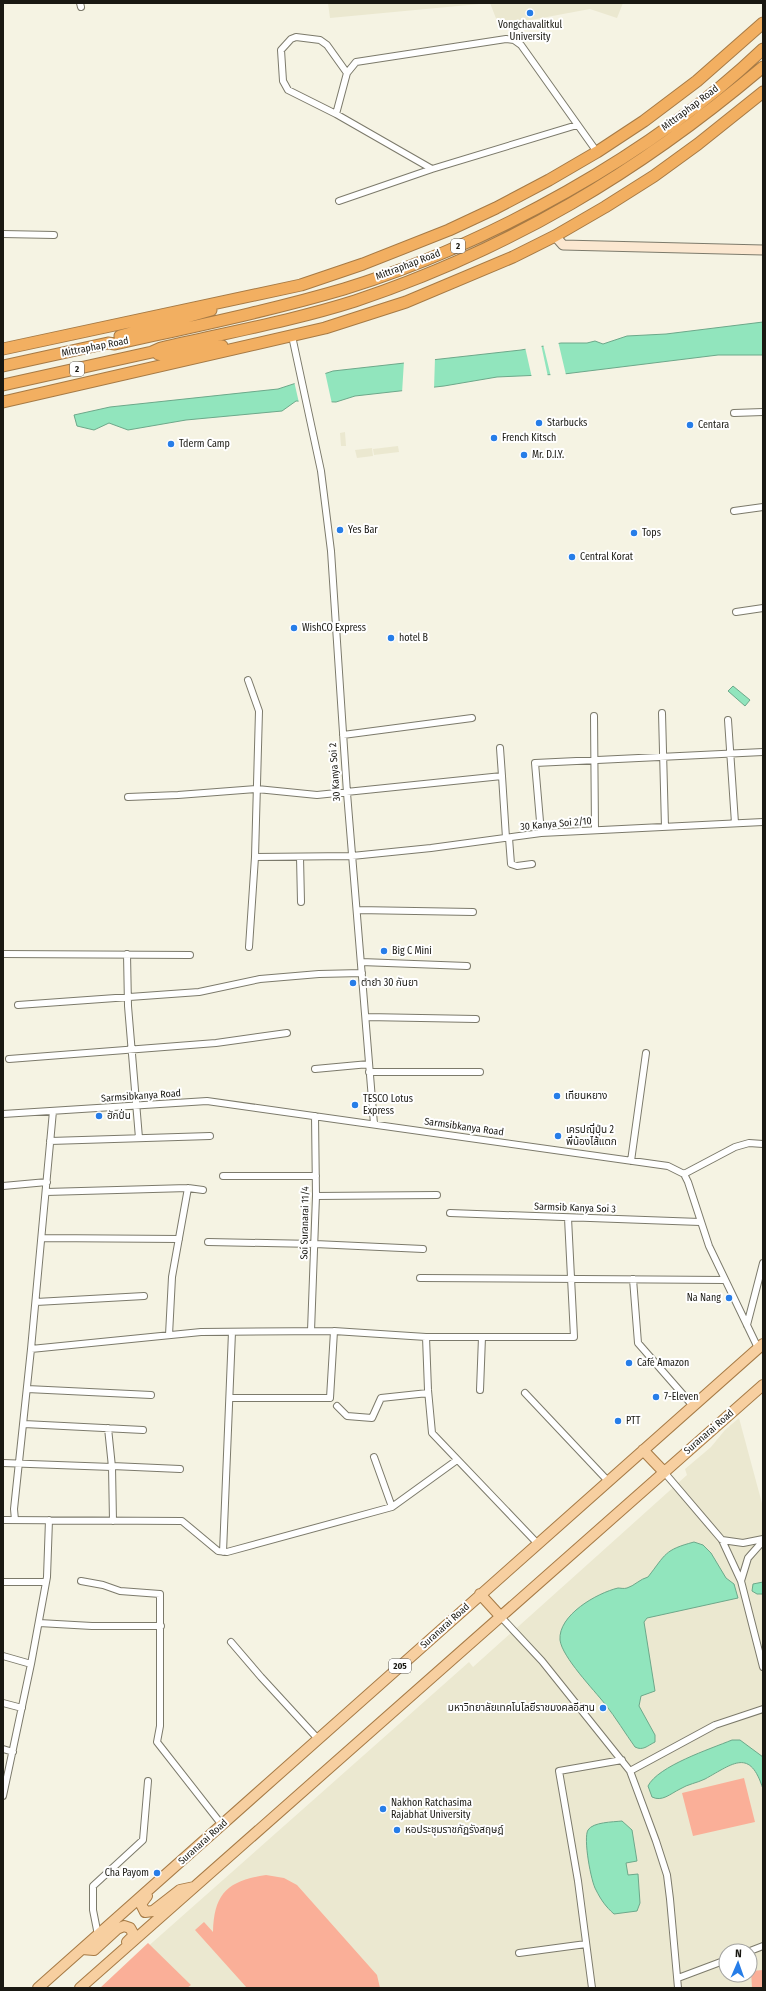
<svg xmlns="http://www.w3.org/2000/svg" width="766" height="1991" viewBox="0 0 766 1991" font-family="'Fira Sans Condensed','Noto Sans Thai',sans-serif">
<rect width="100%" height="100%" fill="#f5f3e3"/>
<path fill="#ebe8d0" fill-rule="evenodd" d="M328 3H623L617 18 590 9 499 26 490 3 330 18Z
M345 432 346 446H341L340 433Z
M398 446 399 452 374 455 373 449Z
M372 448 373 456 357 458 355 450Z
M739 1418 763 1507V1988H101L469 1662 473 1667 598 1555 687 1475 685 1469 711 1447 725 1430ZM726 1951H750V1975H726Z"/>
<path fill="#faaf98" d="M744 1778 755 1822 693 1836 682 1793Z
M266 1875 284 1878 297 1885 377 1975 380 1988H247L195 1930 204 1922 213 1932C214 1893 228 1881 266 1875Z
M148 1943 191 1985 187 1988H100Z
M763 1970V1988H752L751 1971Z"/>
<path fill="#91e5bd" stroke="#6da88a" d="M763 322V355H718L564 374 497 377 444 386 355 396 336 402 296 401 282 411 186 420 128 430 109 423 94 430 77 426 74 415 110 407 278 389 333 371 521 350 561 343H587L595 341 603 344 627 336 666 334Z
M733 686 750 700 745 706 728 691Z
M694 1542 703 1545 711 1553 726 1578 734 1584 738 1598 647 1618 644 1622 655 1691 641 1696 639 1706 655 1735V1742C647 1746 643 1751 635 1747 625 1733 616 1718 605 1704 594 1690 562 1657 560 1640 558 1615 597 1593 618 1588 620 1588 624 1589 627 1588 634 1586 640 1579 648 1577 666 1554 664 1550 694 1542Z
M763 1582V1594H757L752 1591 753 1584Z
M732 1740H740L763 1757V1789C750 1748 734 1763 705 1779 697 1783 688 1784 680 1789 670 1794 662 1802 652 1797L648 1786C658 1766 710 1749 732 1740Z
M622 1821 632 1830 637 1861 626 1863 628 1875 638 1874 640 1903 637 1911 614 1914C606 1907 601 1900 596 1890 591 1882 583 1838 588 1830 593 1822 613 1822 622 1821Z"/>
<path fill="#f5f3e3" d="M558 341 566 375 551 377 543 344Z
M541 344 548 377 532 378 525 347Z
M435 358 434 389 402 393 404 361Z
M325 372 332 404 299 403 294 381Z"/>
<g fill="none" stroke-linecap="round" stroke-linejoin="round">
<defs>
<path id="street" d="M80 3 81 7
M347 73 327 45 320 40 296 37 291 39 281 50 283 81 288 90 336 114 432 169 577 125
M336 114 347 73 356 62 506 39 514 40 521 45 597 152
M339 201 432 169
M3 234 54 235
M292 336 321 471 331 551 347 793 374 1124
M734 413 763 412
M734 511 763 507
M736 612 763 608
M248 680 259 711 255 857 249 947
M662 713 665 827
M594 716 595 830
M728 720 735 823
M343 735 472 718
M500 748 502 776
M128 797 178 795 257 789 317 795 502 776 506 838
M541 833 535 763 763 752
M509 838 511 864 517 866 532 864
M255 857 352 856 431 848 541 833 763 822
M300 857 301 902
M357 910 473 912
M3 954 190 955
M127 954 128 1006 139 1138
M361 962 467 966
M18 1005 199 992 260 979 319 974 362 973
M366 1017 476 1019
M9 1059 216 1043 287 1033
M315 1069 369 1064
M369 1072H480
M53 1111 31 1349 201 1332 334 1331 426 1337 428 1390 432 1433 537 1543
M3 1114 207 1101 668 1166 684 1174 688 1182 709 1246 758 1348
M50 1141 210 1136
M631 1161 646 1053
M684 1174 735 1147 749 1143 763 1144
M223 1176H316
M3 1186 47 1182
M46 1192 188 1188 203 1190
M316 1196 437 1195
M450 1213 700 1222
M42 1238 179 1239
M208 1242 315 1244 423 1249
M420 1278 725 1280
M633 1279 638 1343 693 1406
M36 1302 144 1296
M747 1325 763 1263
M311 1331 316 1196 315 1116
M169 1335 172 1277 188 1188
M426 1337H574L568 1218
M27 1389 151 1395
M480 1390 482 1337
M525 1393 608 1481
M230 1398H330L334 1331
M337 1406 347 1416 372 1418 381 1398 428 1393
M24 1424 143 1430
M108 1428 112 1467 113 1521
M374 1457 392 1507
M3 1463 112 1467
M112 1466 180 1469
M664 1472 722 1540 741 1581 763 1667
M3 1520 182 1521 218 1551 227 1552 392 1507 457 1460
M15 1520 14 1509 31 1349
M722 1540 743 1543 763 1539
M223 1552 232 1332
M81 1581 103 1585 120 1591 160 1594V1726L157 1742 222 1825
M741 1581 748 1558 763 1541
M3 1582H46
M501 1617 542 1661 630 1771 656 1841 667 1875 670 1899 678 1988
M39 1623 92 1626H161
M231 1642 261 1677 318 1739
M3 1656 31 1664
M3 1703 22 1708
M3 1749 13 1752
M630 1771 715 1725 763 1709
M3 1796 31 1664 47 1577 49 1520
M98 1935 93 1910V1886L143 1840 148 1781
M750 1951 763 1946
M519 1953 586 1944
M678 1978 726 1960
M592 1988 578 1881 559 1771 622 1760"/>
<path id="secondary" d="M555 236 563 245 763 250"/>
<path id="primary" d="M643 1450 664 1472
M480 1594 501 1617
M147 1896 141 1904 145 1912 153 1911 180 1890 194 1887
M82 1949 94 1950 117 1929 124 1926 130 1928 134 1935 127 1942
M38 1988 763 1344
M80 1988 763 1385"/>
<path id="highway" d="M120 336 211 310
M3 349 301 285 363 264 449 230 496 208 549 180 597 152 644 121 697 81 763 23
M158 354 163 355 222 346
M3 366 108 343 115 344C191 327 269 311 344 289 490 244 653 154 763 49
M3 385 152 352 161 348C225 333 292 321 355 301 510 249 639 172 763 67
M3 402 325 328 406 302 513 257 555 236 605 207 654 176 698 144 763 92"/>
</defs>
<use href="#street" stroke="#7c7a6b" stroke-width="8"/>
<use href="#secondary" stroke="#7c7a6b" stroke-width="11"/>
<use href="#primary" stroke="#a67a45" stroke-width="12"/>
<use href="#highway" stroke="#a67a45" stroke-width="13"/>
<use href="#street" stroke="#fff" stroke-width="6"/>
<use href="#secondary" stroke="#fbe7d0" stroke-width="9"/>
<use href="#primary" stroke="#f7cfa0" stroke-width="10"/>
<use href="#highway" stroke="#f2af61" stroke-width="11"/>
</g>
<g fill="#267de8" stroke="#fff" stroke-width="1.5">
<circle cx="530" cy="13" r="4"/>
<circle cx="539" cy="423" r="4"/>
<circle cx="690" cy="425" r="4"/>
<circle cx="494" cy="438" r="4"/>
<circle cx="171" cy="444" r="4"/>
<circle cx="524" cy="455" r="4"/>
<circle cx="340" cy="530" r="4"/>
<circle cx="634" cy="533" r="4"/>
<circle cx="572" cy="557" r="4"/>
<circle cx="294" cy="628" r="4"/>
<circle cx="391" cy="638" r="4"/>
<circle cx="384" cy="951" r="4"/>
<circle cx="353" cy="983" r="4"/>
<circle cx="557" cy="1096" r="4"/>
<circle cx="355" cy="1105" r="4"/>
<circle cx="99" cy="1116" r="4"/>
<circle cx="558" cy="1136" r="4"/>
<circle cx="729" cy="1298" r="4"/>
<circle cx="629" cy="1363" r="4"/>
<circle cx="656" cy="1397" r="4"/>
<circle cx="618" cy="1421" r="4"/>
<circle cx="603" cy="1708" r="4"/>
<circle cx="383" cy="1809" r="4"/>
<circle cx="397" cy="1830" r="4"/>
<circle cx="157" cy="1873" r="4"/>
</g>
<g text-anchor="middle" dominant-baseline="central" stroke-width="4" stroke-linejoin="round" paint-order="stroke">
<g fill="#fff" stroke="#5e5d59" stroke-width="1">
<rect x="451" y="239" width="14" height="14" rx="3"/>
<rect x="70" y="362" width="14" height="14" rx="3"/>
<rect x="389" y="1659" width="22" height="14" rx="3"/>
</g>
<g font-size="9" font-weight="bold" fill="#191812">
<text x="458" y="246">2</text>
<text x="77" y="369">2</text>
<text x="400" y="1666">205</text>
</g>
<g font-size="10" fill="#191812" stroke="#fff" text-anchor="start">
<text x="530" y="25" text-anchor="middle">Vongchavalitkul<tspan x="530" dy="12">University</tspan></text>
<text x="547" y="423">Starbucks</text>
<text x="698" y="425">Centara</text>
<text x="502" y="438">French Kitsch</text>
<text x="179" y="444">Tderm Camp</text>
<text x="532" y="455">Mr. D.I.Y.</text>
<text x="348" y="530">Yes Bar</text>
<text x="642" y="533">Tops</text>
<text x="580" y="557">Central Korat</text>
<text x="302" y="628">WishCO Express</text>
<text x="399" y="638">hotel B</text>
<text x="392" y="951">Big C Mini</text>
<text x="361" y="983">ตำยำ 30 กันยา</text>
<text x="565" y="1096">เทียนหยาง</text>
<text x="363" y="1099">TESCO Lotus<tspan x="363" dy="12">Express</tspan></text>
<text x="107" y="1116">ฮักปั่น</text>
<text x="566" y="1130">เครปญี่ปุ่น 2<tspan x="566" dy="12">พี่น้องไส้แตก</tspan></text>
<text x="721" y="1298" text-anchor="end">Na Nang</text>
<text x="637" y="1363">Café Amazon</text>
<text x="664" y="1397">7-Eleven</text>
<text x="626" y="1421">PTT</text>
<text x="595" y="1708" text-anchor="end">มหาวิทยาลัยเทคโนโลยีราชมงคลอีสาน</text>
<text x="391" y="1803">Nakhon Ratchasima<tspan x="391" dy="12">Rajabhat University</tspan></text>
<text x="405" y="1830">หอประชุมราชภัฏรังสฤษฎ์</text>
<text x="149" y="1873" text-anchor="end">Cha Payom</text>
</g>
<g font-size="10" fill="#191812" stroke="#fff">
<text transform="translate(690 108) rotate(-37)">Mittraphap Road</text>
<text transform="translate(408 265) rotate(-21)">Mittraphap Road</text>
<text transform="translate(95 347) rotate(-11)">Mittraphap Road</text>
<text transform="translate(335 772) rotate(-94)">30 Kanya Soi 2</text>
<text transform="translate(556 824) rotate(-5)">30 Kanya Soi 2/10</text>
<text transform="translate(141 1096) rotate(-4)">Sarmsibkanya Road</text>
<text transform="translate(464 1127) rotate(8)">Sarmsibkanya Road</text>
<text transform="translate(575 1208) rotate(2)">Sarmsib Kanya Soi 3</text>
<text transform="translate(305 1223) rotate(-89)">Soi Suranarai 11/4</text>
<text transform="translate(709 1432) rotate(-41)">Suranarai Road</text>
<text transform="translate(445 1626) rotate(-42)">Suranarai Road</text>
<text transform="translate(203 1842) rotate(-42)">Suranarai Road</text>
</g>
</g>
<rect width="766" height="1991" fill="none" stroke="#191812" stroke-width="8"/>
<g transform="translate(738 1963) rotate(2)"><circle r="19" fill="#ffffff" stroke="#a3a3a0"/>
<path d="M0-3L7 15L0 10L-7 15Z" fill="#267de8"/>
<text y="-6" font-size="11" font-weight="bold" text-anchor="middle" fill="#191812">N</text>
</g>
</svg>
